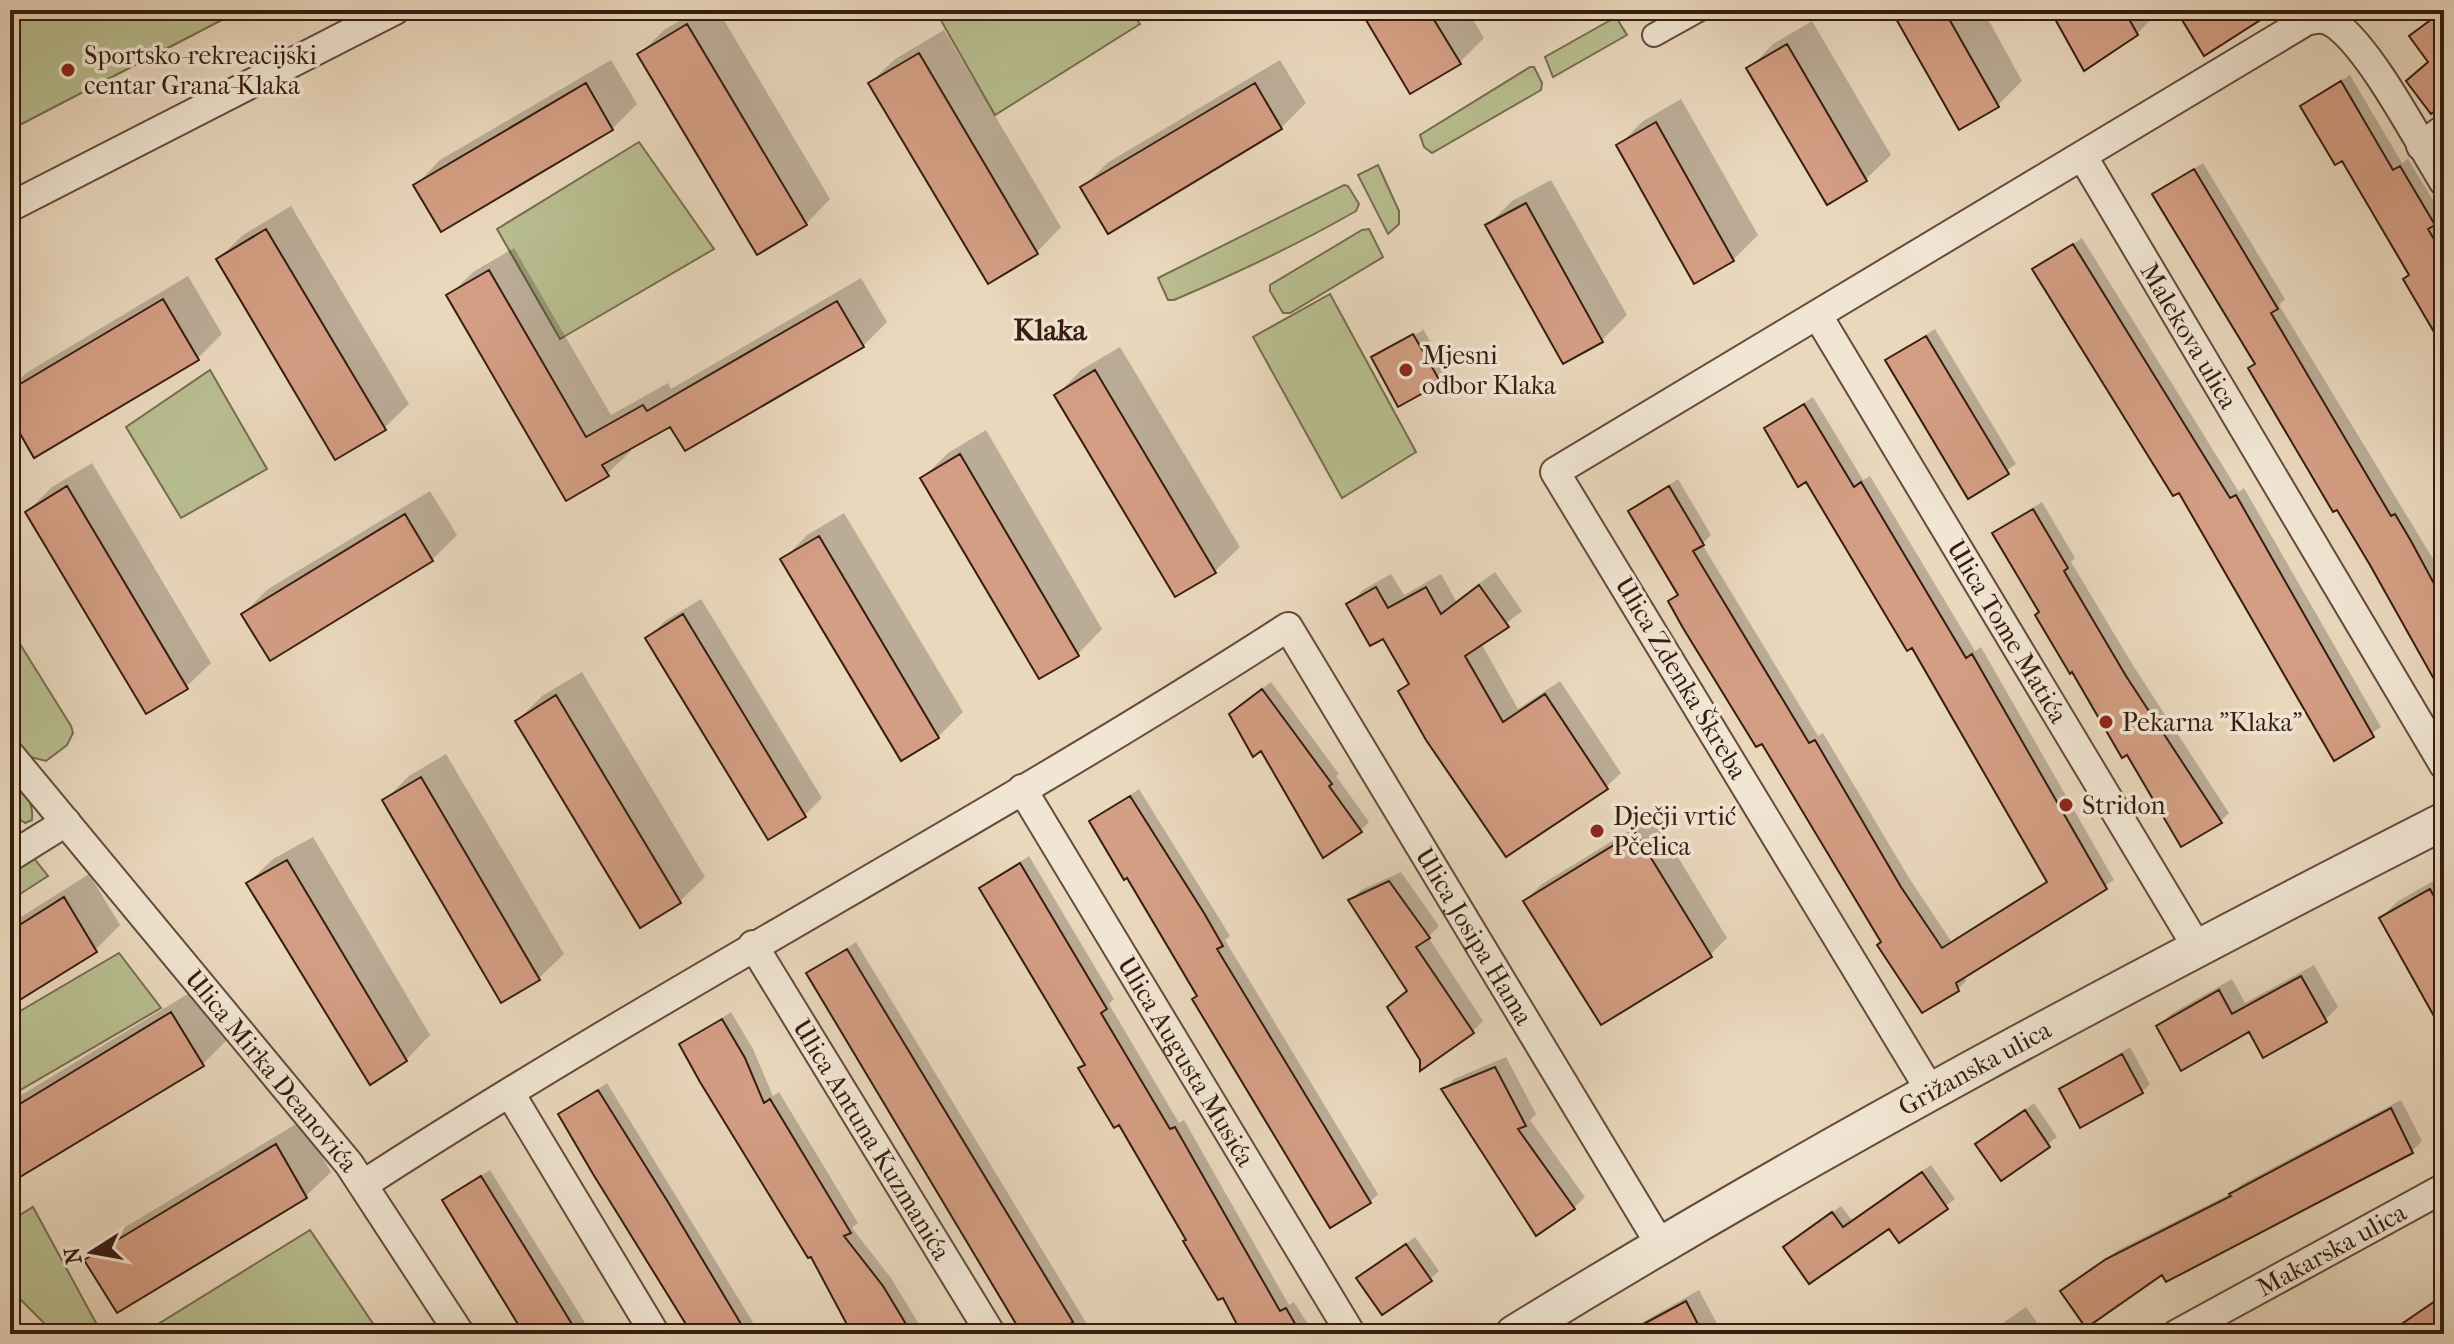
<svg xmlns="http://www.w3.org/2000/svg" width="2454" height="1344" viewBox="0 0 2454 1344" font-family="'IM FELL French Canon',serif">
<rect width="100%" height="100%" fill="#ead8bd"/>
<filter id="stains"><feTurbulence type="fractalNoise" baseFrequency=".0025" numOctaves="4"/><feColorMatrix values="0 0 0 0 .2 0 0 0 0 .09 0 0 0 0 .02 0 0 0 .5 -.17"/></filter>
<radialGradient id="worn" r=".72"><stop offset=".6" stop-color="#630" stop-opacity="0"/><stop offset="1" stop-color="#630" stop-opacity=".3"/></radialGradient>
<path fill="#b8be90" stroke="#786d50" stroke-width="2" d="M10 10H241L10 130Z
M935 10H1130L1140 24 995 115Z
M1616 17 1627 35 1553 77 1545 57Z
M1530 67H1534L1542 83 1541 90 1432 153 1424 147 1420 135Z
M639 142 714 249 560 339 497 229Z
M1378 165 1399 211V224L1388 234 1358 175Z
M1344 185 1348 186 1359 204 1356 211C1297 245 1237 273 1174 300H1168L1158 278Z
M1369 229 1383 257 1290 313H1283L1270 291V285L1362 230Z
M1330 294 1416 452 1342 498 1253 337Z
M210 370 267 469 181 518 126 427Z
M10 628 71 726 73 733 67 745 46 761 27 756 10 737Z
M10 776C23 790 34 800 32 820L25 823 10 812Z
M33 857 48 876 20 894 10 879V871Z
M119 953 161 1008 10 1096V1017Z
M33 1207 102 1334H55L10 1289V1221Z
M310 1230 380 1334H142Z"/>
<path fill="#0003" d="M698 10H718L830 199 806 224 639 55 664 30Z
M1173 10H1194L1179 19Z
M1362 10H1467L1484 38 1459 63Z
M1893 10H1983L2022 81 1998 105Z
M2053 10H2160L2137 34Z
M2444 10V101L2430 61 2412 36 2437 12Z
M1812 21 1891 155 1866 179 1828 202 1749 69 1773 44Z
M944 30 1061 227 1037 252 870 83 895 59Z
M611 60 637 104 612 129 416 185 440 160Z
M1280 60 1306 103 1281 128 1083 188 1107 163Z
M2350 75 2402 163 2408 159 2442 215 2436 221 2444 234V342L2410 274 2342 158 2302 106Z
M1681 99 1758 235 1733 260 1618 146 1643 121Z
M2203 163 2285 299 2279 305 2444 577V676L2250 368 2256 362 2155 194Z
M1551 180 1627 315 1602 340 1564 362 1487 226 1512 201Z
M291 206 409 404 384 428 218 259 243 235Z
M2082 238 2239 492 2244 488 2381 727 2334 759 2180 490 2035 269Z
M514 248 611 415 668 383 671 389 861 278 887 322 863 346 671 424 629 447 631 451 607 474 449 296 473 272Z
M188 276 222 334 198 358 10 412V389L26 373Z
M1422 327 1448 373 1440 381 1373 358 1423 330Z
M1935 329 2016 464 1969 496 1888 360Z
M1120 347 1240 547 1215 571 1176 595 1057 395 1081 370Z
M1813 397 1863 480 1870 476 1975 651 1981 647 2114 880 1965 976 1966 981 1958 989 1883 942 1762 741 1670 602 1679 593 1630 511 1678 479 1711 535 1702 544 1818 736 1823 733 1909 878 1951 941 2048 880 1913 645 1807 480 1766 428Z
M986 430 1102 629 1078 654 923 478 948 453Z
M92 463 211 663 186 687 27 512 52 487Z
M430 491 457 535 432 560 243 614 268 589Z
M2042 502 2075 558 2071 562 2134 667 2229 813 2221 821 2041 611 1995 533Z
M844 513 963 712 938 737 783 560 807 535Z
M1495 572 1522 611 1481 643 1518 709 1560 681 1621 773 1606 787 1401 691 1410 682 1384 636 1348 605 1363 590 1391 574 1404 595 1441 574 1456 601Z
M701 599 822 798 805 815 648 638 665 621Z
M582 672 705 877 680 901 517 721 542 696Z
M1271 682 1339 774 1336 776 1369 822 1361 830 1240 706Z
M446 754 564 954 539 978 502 1000 384 801 409 776Z
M1139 789 1211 905 1230 936 1225 940 1378 1194 1370 1202 1199 996 1092 821Z
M1653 816 1727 938 1710 955 1525 901 1542 884Z
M313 837 430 1035 406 1060 248 883 273 859Z
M1029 856 1114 999 1109 1004 1179 1123 1184 1120 1289 1305 1294 1302 1314 1334H1247L1119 1122 1081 1069 1086 1064 981 888Z
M1401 872 1439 926 1428 937 1483 1021 1472 1032 1422 1060 1409 990 1351 900 1361 890Z
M89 874 120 925 95 950 10 1004V924Z
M2444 875V1030L2381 918 2398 901Z
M856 942 1093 1334H1025L809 974Z
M2314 965 2338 1007 2325 1020 2250 1029 2158 1027 2171 1014 2232 979 2245 1003Z
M196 989 227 1040 202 1065 10 1174V1102Z
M731 1012 753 1049 773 1096 779 1092 858 1223 852 1228 891 1278 925 1334H859L682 1045Z
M2130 1047 2150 1084 2142 1092 2062 1089Z
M1506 1057 1536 1114 1530 1120 1585 1197 1574 1208 1444 1089 1454 1079Z
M607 1083 760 1334H695L560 1115Z
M2401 1100 2422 1141 2412 1151 2167 1279 2163 1272 2063 1291 2118 1250 2234 1192 2242 1184Z
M2034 1103 2057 1137 2002 1179 1978 1145Z
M301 1121 331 1172 306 1196 117 1310 87 1260 112 1235Z
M1931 1165 1955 1199 1899 1240 1889 1226 1786 1247 1841 1206 1852 1220Z
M490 1170 592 1334H527L444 1201Z
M1415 1237 1439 1271 1430 1279 1359 1278Z
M1699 1290 1719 1327 1712 1334H1622Z
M2444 1294V1334H2386Z
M2026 1307 2045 1334H1987Z"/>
<path fill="#d49e84" stroke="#371c10" stroke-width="2" d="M1360 10H1428L1461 64 1410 94Z
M1891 10H1944L1999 107 1959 130Z
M2050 10H2124L2138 35 2084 71Z
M2176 10H2276L2204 56Z
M2444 10V104L2431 114 2406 81 2428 62 2409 36Z
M687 24 807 225 757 255 637 54Z
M1787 44 1867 181 1827 205 1746 68Z
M919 53 1038 254 988 284 868 83Z
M2341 81 2393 170 2400 166 2435 225 2428 229 2444 256V349L2403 279 2409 275 2342 161 2335 165 2300 106Z
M586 83 613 130 441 232 413 185Z
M1255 83 1282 129 1108 234 1080 187Z
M1656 122 1734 261 1694 284 1616 145Z
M2194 169 2278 309 2271 313 2391 516 2395 514 2411 541 2444 602V697L2370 565 2337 510 2333 512 2248 368 2255 364 2152 194Z
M1526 203 1603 342 1563 364 1485 225Z
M266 229 386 430 335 460 216 259Z
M2073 244 2230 498 2236 495 2374 737 2334 761 2179 493 2173 496 2032 269Z
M489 270 586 437 643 405 647 411 837 301 864 347 685 451 670 427 602 465 609 476 566 501 446 295Z
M163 299 199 360 34 458 10 416V390Z
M1413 334 1441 383 1398 407 1371 357Z
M1926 336 2009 474 1968 499 1885 360Z
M1095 370 1216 573 1175 597 1054 395Z
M1804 404 1854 487 1861 482 1966 658 1972 654 2107 889 1956 983 1959 991 1922 1013 1877 945 1881 942 1762 744 1756 747 1683 628 1668 601 1678 595 1628 511 1669 486 1704 545 1693 551 1809 743 1815 740 1901 887 1942 948 2047 882 1912 648 1907 651 1806 482 1798 487 1764 428Z
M960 454 1079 656 1039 679 920 478Z
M67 486 188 689 146 714 25 512Z
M2033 509 2068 568 2064 571 2126 676 2222 823 2181 847 2127 755 2122 758 2072 672 2070 674 2035 615 2039 612 1992 533Z
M405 514 433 561 270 661 241 614Z
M819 536 939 738 901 761 780 559Z
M1479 585 1509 627 1465 656 1503 722 1545 694 1608 789 1506 857 1426 740 1398 691 1409 684 1383 639 1370 646 1346 604 1376 587 1388 608 1426 587 1441 614Z
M683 614 806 817 768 840 645 638Z
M1262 689 1332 784 1329 786 1362 832 1323 858 1261 751 1253 757 1229 714Z
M556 695 681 903 640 928 515 721Z
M421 777 540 980 501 1003 382 800Z
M1130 796 1204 913 1223 946 1217 949 1371 1203 1330 1228 1192 999 1197 996 1127 878 1124 880 1089 821Z
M1635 832 1712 957 1601 1025 1523 901Z
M287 860 407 1061 370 1085 246 883Z
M1020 863 1107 1009 1101 1013 1170 1129 1175 1127 1280 1311 1286 1308 1301 1334H1242L1223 1298 1218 1300 1199 1268 1183 1241 1186 1240 1119 1125 1114 1128 1078 1068 1085 1065 979 888Z
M1389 881 1430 938 1416 947 1474 1033 1420 1071V1060L1387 1007 1407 991 1348 900Z
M2430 889 2444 915V1034L2379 918Z
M64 897 97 952 10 1006V931Z
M847 949 1073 1322 1054 1334H1022L806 973Z
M2301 976 2327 1022 2263 1058 2249 1032 2181 1071 2156 1026 2219 990 2232 1014Z
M171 1012 204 1066 10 1183V1110Z
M722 1019 745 1058 764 1103 770 1099 851 1233 844 1236 883 1286 912 1334H852L811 1257 808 1258 700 1082 679 1044Z
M2122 1054 2143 1093 2080 1128 2059 1089Z
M1495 1067 1526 1126 1518 1129 1575 1209 1536 1236 1441 1089Z
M598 1090 668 1202 747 1334H692L593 1174 558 1114Z
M2391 1108 2413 1153 2166 1282 2162 1275 2086 1328 2060 1291 2106 1259 2231 1196 2229 1194Z
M2025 1110 2050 1147 2001 1181 1975 1144Z
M276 1144 307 1198 117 1313 84 1260Z
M1922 1172 1948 1209 1899 1243 1889 1229 1809 1284 1783 1247 1832 1212 1843 1227Z
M481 1176 542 1275 578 1334H524L459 1228 442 1200Z
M1406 1244 1432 1281 1382 1315 1356 1278Z
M2444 1295V1334H2387Z
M1686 1301 1703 1334H1625Z"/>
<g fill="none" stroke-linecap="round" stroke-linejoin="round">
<defs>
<path id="pedestrian" d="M1654 35 1699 10"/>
<g id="minor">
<path d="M2421 146 2444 129"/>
<path id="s1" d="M2083 157 2444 765"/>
<path d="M10 207 395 10"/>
<path id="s2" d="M1818 316 2197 947"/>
<path id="s3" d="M10 755 349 1164 460 1334"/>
<path id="s4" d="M1022 789 1351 1334"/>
<path d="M10 857 66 822"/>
<path id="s5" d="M753 945 991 1334"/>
<path d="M1930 1090 1555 472 2306 21C2317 18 2325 17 2335 24 2371 49 2419 142 2444 182"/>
<path d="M511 1095 655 1334"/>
<path id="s6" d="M364 1184C666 988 986 822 1288 627L1660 1244"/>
<path id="s7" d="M2177 1334 2444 1188"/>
</g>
<g id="tertiary">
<path id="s8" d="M1514 1334C1816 1148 2128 982 2444 821"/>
</g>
</defs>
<use href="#pedestrian" stroke="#644b3b" stroke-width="26"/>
<use href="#minor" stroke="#644b3b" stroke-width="32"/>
<use href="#tertiary" stroke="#644b3b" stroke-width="40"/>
<use href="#pedestrian" stroke="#f1e6d4" stroke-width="22"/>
<use href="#minor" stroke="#f1e6d4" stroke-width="28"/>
<use href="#tertiary" stroke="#f1e6d4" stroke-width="36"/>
</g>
<g fill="#8f2418" stroke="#f1e6d4" stroke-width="3">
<circle cx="68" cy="70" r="8"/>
<circle cx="1406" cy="370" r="8"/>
<circle cx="2106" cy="722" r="8"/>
<circle cx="2066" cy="805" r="8"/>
<circle cx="1597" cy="831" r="8"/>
</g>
<g text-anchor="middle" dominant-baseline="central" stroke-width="7" stroke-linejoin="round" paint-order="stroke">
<g font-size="26" fill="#371c10" stroke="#f1e6d4" text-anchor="start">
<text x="84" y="55">Sportsko-rekreacijski<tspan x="84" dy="30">centar Grana-Klaka</tspan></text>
<text x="1422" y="355">Mjesni<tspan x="1422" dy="30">odbor Klaka</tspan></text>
<text x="2122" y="722">Pekarna "Klaka"</text>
<text x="2082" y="805">Stridon</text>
<text x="1613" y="816">Dječji vrtić<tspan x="1613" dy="30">Pčelica</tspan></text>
</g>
<g font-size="26" fill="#371c10" stroke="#f1e6d4">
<text stroke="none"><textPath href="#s1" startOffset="208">Malekova ulica</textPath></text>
<text stroke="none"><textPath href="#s2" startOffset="368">Ulica Tome Matića</textPath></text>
<text transform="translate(1681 678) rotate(59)">Ulica Zdenka Škreba</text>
<text stroke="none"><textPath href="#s6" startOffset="1440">Ulica Josipa Hama</textPath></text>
<text stroke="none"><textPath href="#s4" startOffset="318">Ulica Augusta Musića</textPath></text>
<text stroke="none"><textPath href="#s8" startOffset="532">Grižanska ulica</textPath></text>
<text stroke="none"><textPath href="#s3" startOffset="410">Ulica Mirka Deanovića</textPath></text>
<text stroke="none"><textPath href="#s5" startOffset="228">Ulica Antuna Kuzmanića</textPath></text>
<text stroke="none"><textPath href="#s7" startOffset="176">Makarska ulica</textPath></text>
</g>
<g font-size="30" font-weight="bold" fill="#371c10" stroke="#f1e6d4">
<text x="1050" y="330">Klaka</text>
</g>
</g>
<rect width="2454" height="1344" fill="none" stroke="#ead8bd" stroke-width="40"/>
<rect x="12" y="12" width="2430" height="1320" fill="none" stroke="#371c10" stroke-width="4"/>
<rect x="20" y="20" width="2414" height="1304" fill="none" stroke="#371c10" stroke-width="2"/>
<g transform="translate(92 1252) rotate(259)" stroke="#f1e6d4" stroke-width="6" paint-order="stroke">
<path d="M0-6L14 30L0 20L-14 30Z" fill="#371c10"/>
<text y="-12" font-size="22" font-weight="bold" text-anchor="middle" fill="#371c10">N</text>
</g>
<rect width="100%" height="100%" filter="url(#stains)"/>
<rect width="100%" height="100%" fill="url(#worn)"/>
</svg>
